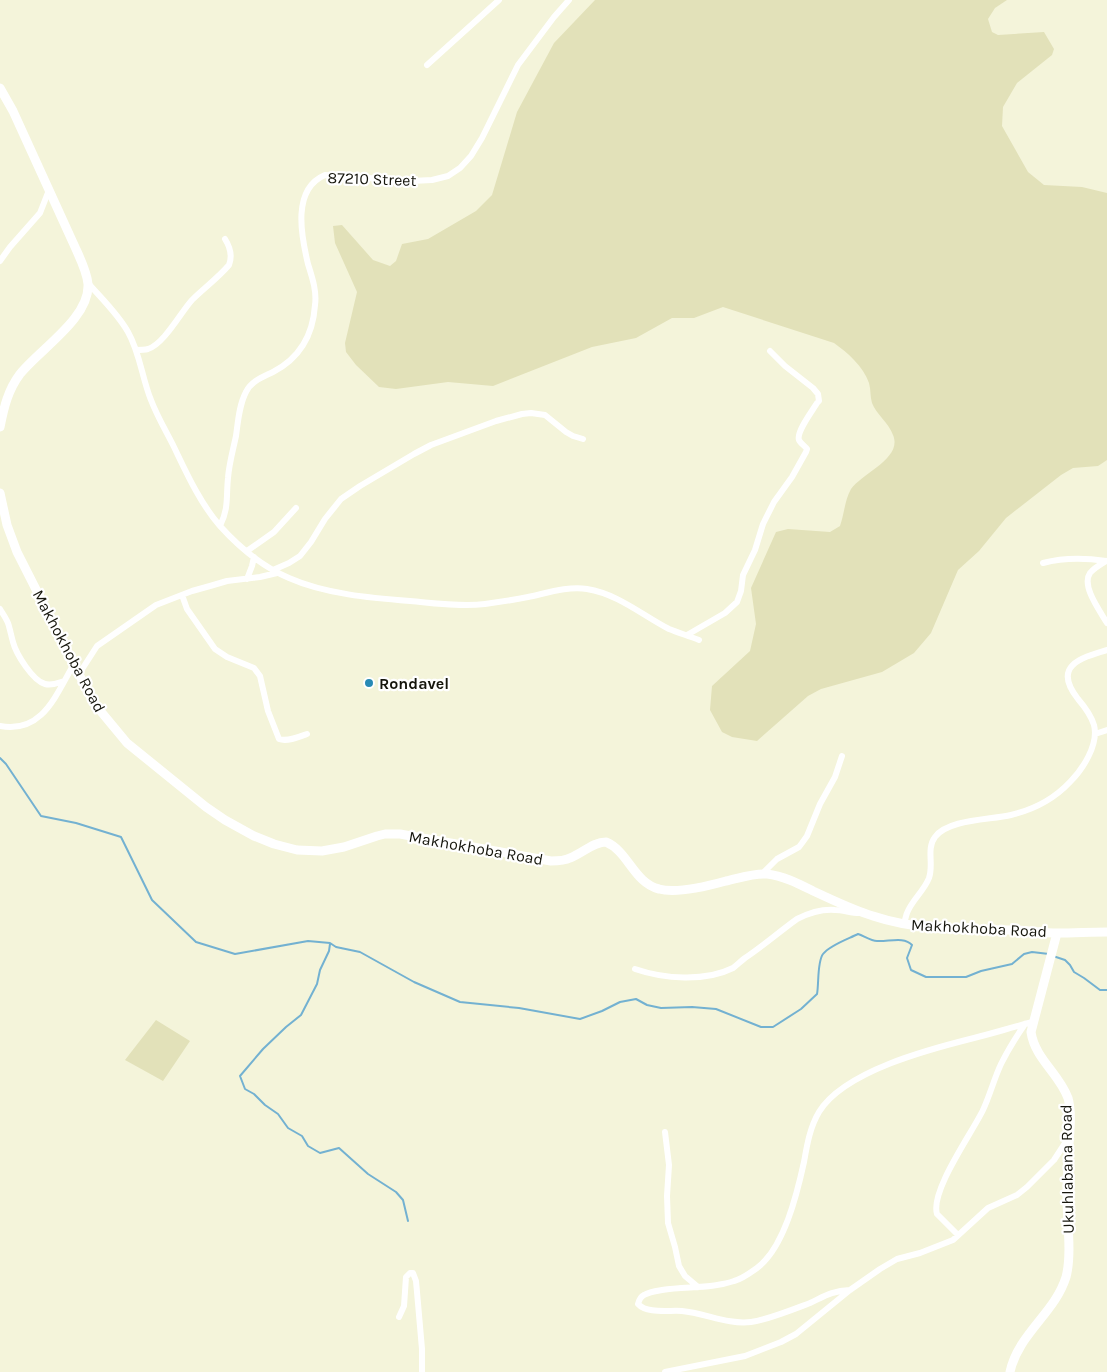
<svg xmlns="http://www.w3.org/2000/svg" width="1107" height="1372" viewBox="0 0 1107 1372" font-family="Karla,sans-serif">
<rect width="100%" height="100%" fill="#f4f4da"/>
<path fill="#e2e1b9" d="M595 0H1007L995 8 988 19 992 32 998 35 1044 32 1054 49 1052 55 1017 83 1003 107 1002 126 1028 172 1044 185 1082 187 1107 193V460L1098 466 1073 468 1061 475 1006 518 979 551 958 570 931 633 914 653 882 672 821 689 808 696 757 741 732 737 722 732 710 710 712 686 750 651 756 624 751 588 776 532 788 529 830 532 840 526C844 515 845 499 851 489 862 473 903 458 893 435 889 423 876 414 872 403 870 397 871 390 869 383 863 366 848 353 834 343L723 307 694 318H672L636 338 592 347 493 386 448 382 396 389 379 387 356 365 346 352 345 343 357 292 335 243 333 226 342 225 373 260 390 266 396 261 402 244 428 239 476 211 492 195 517 112 554 43Z
M156 1020 190 1041 163 1081 125 1060Z"/>
<g fill="none" stroke-linecap="round" stroke-linejoin="round">
<path stroke="#73b1d1" stroke-width="2" d="M0 758 6 764 41 816 76 823 121 837 152 900 196 942 235 954 308 941 330 943 336 947 360 952 414 982 460 1002 519 1008 580 1019 602 1011 620 1002 636 999 647 1005 661 1008 692 1007 716 1009 761 1027H773L801 1009 817 994C819 984 817 962 823 954 830 945 848 939 858 934 864 936 871 941 877 941 888 942 904 936 912 945L907 958 911 970 926 977H966L981 971 1012 964 1024 954 1032 952 1049 954
M330 944 329 951 320 970 317 984 301 1015 286 1027 263 1049 240 1076 245 1089 254 1094 265 1105 278 1114 288 1128 302 1136 308 1146 320 1153 339 1148 368 1174 396 1192 403 1200 408 1221
M1053 956 1065 960 1070 965 1074 972 1084 978 1100 990H1107"/>
<path stroke="#fff" stroke-width="6" d="M427 65 499 0
M0 261 10 247 40 213 49 190
M88 283C102 299 118 314 128 332 140 353 142 378 151 400 157 416 166 431 174 447 187 474 200 503 220 526 239 547 263 567 289 578 325 594 371 598 410 601 434 603 460 607 485 604 500 602 514 600 528 597 547 593 568 586 587 589 618 594 642 615 669 629 679 633 689 636 699 640
M136 350C140 350 144 350 148 349 164 344 181 312 192 300 204 288 218 278 229 265 233 255 230 247 225 239
M220 526C229 508 226 497 228 478 229 464 233 450 236 436 238 422 239 405 246 392 251 381 263 377 273 372 300 358 313 335 315 305 317 291 312 277 308 264 301 235 292 189 325 175L412 181 432 180 448 176 460 168 471 156 482 138 518 65 554 17 569 0
M247 551 274 532 296 508
M1106 561C1101 564 1094 568 1090 573 1081 586 1100 611 1107 623
M1043 563C1062 558 1086 558 1106 561
M273 570 289 563 300 556 311 542 325 519 341 499 360 486 414 454 431 445 496 421 522 414 531 413 545 415 566 432 573 436 583 439
M247 579 252 566 254 557
M182 595 187 609 215 649 227 657 254 668 260 676 268 711 279 739C287 742 299 737 307 734
M0 609C3 614 6 618 8 623 10 629 11 635 13 642 16 654 33 681 45 684 52 686 58 683 64 681
M687 635 725 613 737 602 741 591 743 575 755 550 763 524 774 502 792 477 806 452 807 449C805 446 800 443 799 440 796 432 813 410 817 403L819 401 818 394 813 388 785 366 770 351
M79 674 97 646 156 605 192 591 210 586 227 581 260 577 277 573
M0 726C43 734 56 694 74 664
M1095 734 1107 730
M762 874 777 859 799 847 802 843 807 836 820 804 835 777 842 756
M904 924C905 920 906 916 907 913 912 900 924 891 929 878 934 864 926 849 935 837 948 819 990 820 1011 815 1032 810 1054 799 1070 782 1083 769 1099 744 1094 725 1091 715 1084 706 1078 699 1052 666 1080 658 1107 650
M635 969C664 979 705 982 733 968 737 965 741 961 745 958 763 946 779 932 797 919 809 913 822 909 835 910 843 910 851 913 859 913
M665 1132 669 1165 667 1196 668 1223 675 1247 679 1266 685 1276 698 1287
M958 1235 937 1214C930 1191 972 1133 983 1110 990 1095 994 1079 1001 1064 1008 1050 1016 1037 1025 1024
M850 1290C832 1291 825 1296 810 1303 794 1309 767 1320 751 1322 728 1325 705 1313 682 1311 669 1310 647 1314 638 1304 639 1300 640 1297 644 1295 649 1292 656 1291 662 1290 686 1286 711 1289 734 1281 742 1279 750 1273 757 1268 784 1248 797 1194 804 1162 807 1145 810 1127 819 1112 844 1071 930 1049 974 1038 994 1033 1013 1027 1033 1022
M399 1317 404 1306 406 1277 410 1273H413L416 1281 417 1292 422 1349V1372
M665 1372 745 1356 781 1342 796 1334 850 1290 880 1269 897 1259 920 1253 953 1240 988 1208 1017 1195 1027 1187 1054 1160 1069 1137"/>
<path stroke="#fff" stroke-width="9" d="M0 88 13 111 75 247C80 258 87 272 88 284 90 318 40 349 20 374 8 390 4 407 0 427
M0 493 7 525 17 552 88 692 98 708 127 743 206 807 225 820 254 836 274 844 297 850 322 851 344 847 377 836 385 834H400L551 861C558 861 564 861 570 858 583 853 593 842 606 842 628 851 634 883 659 889 677 894 708 886 726 881 740 878 753 873 767 874 784 876 799 884 813 891 833 900 853 910 873 916 918 931 965 929 1012 930 1027 930 1042 933 1058 933 1074 933 1091 932 1107 932
M1010 1372C1018 1334 1055 1313 1066 1277 1072 1255 1067 1221 1067 1197 1067 1180 1068 1162 1069 1144 1070 1129 1072 1112 1068 1098 1059 1073 1035 1059 1031 1032L1057 933"/>
</g>
<circle fill="#288ab5" stroke="#fff" stroke-width="2" cx="369" cy="683" r="5"/>
<g text-anchor="middle" dominant-baseline="central" stroke-width="4.5" stroke-linejoin="round" paint-order="stroke">
<g font-size="16" fill="#15150c" stroke="#fff">
<text transform="translate(372 179) rotate(2)">87210 Street</text>
<text transform="translate(69 651) rotate(62)">Makhokhoba Road</text>
<text transform="translate(476 848) rotate(10)">Makhokhoba Road</text>
<text transform="translate(979 928) rotate(3)">Makhokhoba Road</text>
<text transform="translate(1067 1169) rotate(-91)">Ukuhlabana Road</text>
</g>
<g font-size="16" font-weight="bold" fill="#15150c" stroke="#fff" text-anchor="start">
<text x="379" y="683">Rondavel</text>
</g>
</g>
</svg>
